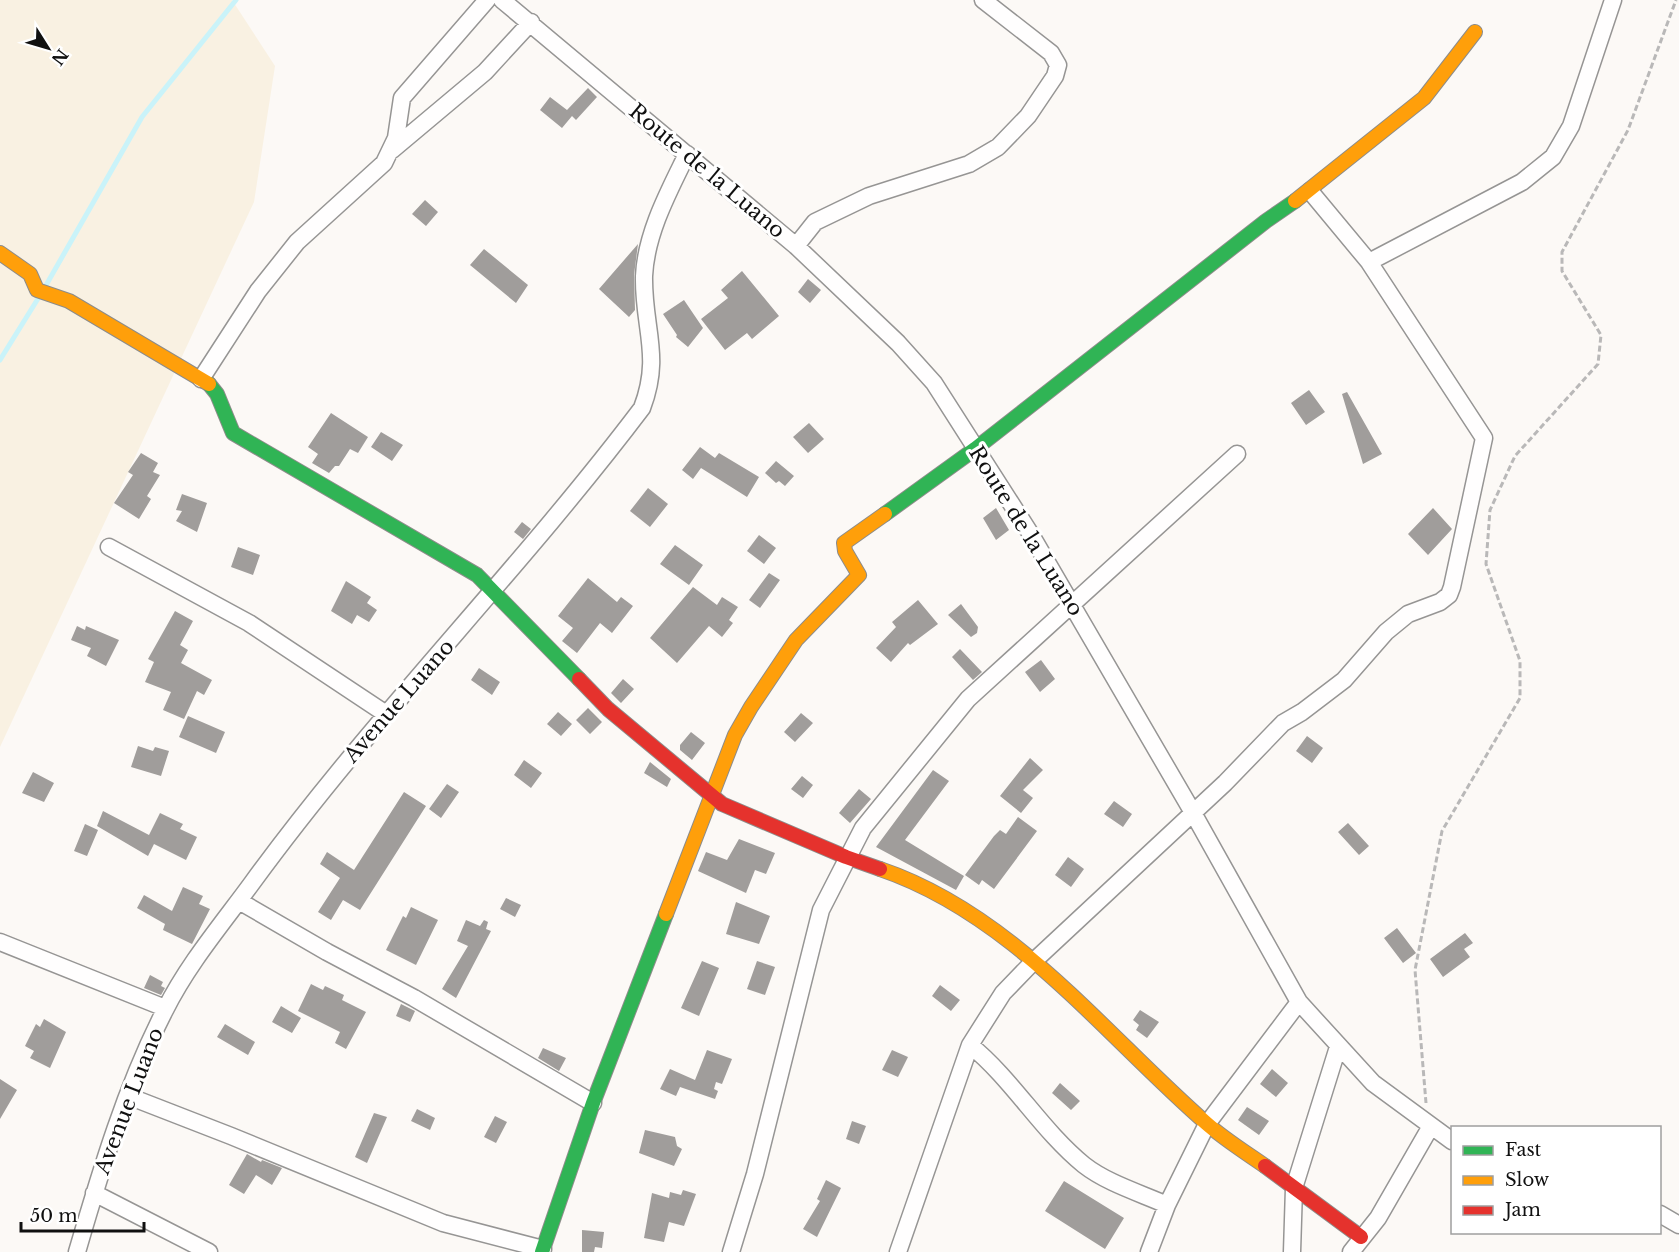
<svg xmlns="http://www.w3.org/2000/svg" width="1679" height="1252" viewBox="0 0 1679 1252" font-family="'Libre Baskerville',serif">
<rect width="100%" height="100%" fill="#fcf9f6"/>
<path fill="#f9f1e2" d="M0 0H232L275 66 254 202 0 747Z"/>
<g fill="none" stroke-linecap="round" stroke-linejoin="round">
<path stroke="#caf3f9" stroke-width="5" d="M45 287 142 117 236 0
M0 360 39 297"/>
</g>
<path fill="#a09d9b" d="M588 88 597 97 576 120 572 116 562 128 540 110 550 97 567 110Z
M425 200 438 212 426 226 412 214Z
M638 244 634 275 635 310 629 317 599 289Z
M484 249 528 285 516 303 470 265Z
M742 271 779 316 752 339 747 333 725 350 701 319 728 298 721 290Z
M808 279 821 290 810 303 798 292Z
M684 300 703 328 688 347 676 337 677 335 663 314Z
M1309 390 1325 412 1306 425 1291 403Z
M1347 392 1382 454 1363 464 1342 394Z
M331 413 368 437 358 453 350 449 339 466H335L329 473 312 463 318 454 308 447Z
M809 423 824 439 808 453 793 437Z
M381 432 403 445 392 461 371 447Z
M700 447 715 458 719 453 759 477 747 497 701 468 693 479 682 470Z
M141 453 158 463 153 472 160 475 147 496 151 499 139 519 114 503 133 475 128 472Z
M776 461 794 476 785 486 779 481 776 483 765 473Z
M648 488 668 504 650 527 630 511Z
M182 494 207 503 197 532 176 521 182 511 176 510Z
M996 508 1009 530 996 540 983 518Z
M1433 508 1452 529 1428 555 1408 534Z
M522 522 531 529 523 539 514 532Z
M759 535 776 548 764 564 747 551Z
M675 545 703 565 689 585 660 564Z
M238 547 260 555 253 575 231 567Z
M769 573 780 580 760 608 749 600Z
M588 578 617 602 621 597 633 606 612 633 600 623 577 653 562 641 573 628 558 616Z
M346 581 371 597 367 603 377 610 369 622 357 615 352 624 331 611Z
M693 587 717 605 722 597 738 607 729 620 733 623 722 637 709 626 677 663 650 638Z
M918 600 938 624 910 645 908 643 891 662 876 648 896 627 892 622Z
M961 604 978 627 977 633 971 637 948 615Z
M175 611 193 621 180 645 188 650 181 663 212 680 204 695 197 691 184 719 163 710 171 692 145 682 154 662 148 659Z
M77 626 85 630 86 626 119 640 106 666 87 656 91 648 71 640Z
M960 649 982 672 973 680 952 657Z
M1041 660 1055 679 1040 692 1025 672Z
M479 668 500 682 492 695 471 680Z
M623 679 634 689 621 703 611 693Z
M588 708 602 722 590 734 576 720Z
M558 712 572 724 561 736 547 724Z
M801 713 813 723 795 742 784 732Z
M188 716 225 732 216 753 179 737Z
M691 732 705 743 692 760 680 750V745Z
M1307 736 1323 748 1312 763 1296 751Z
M138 746 153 751 155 747 169 751 161 776 131 767Z
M1030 758 1043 770 1023 790 1033 798 1021 813 1000 796Z
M524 760 542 773 531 788 514 775Z
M650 762 671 779 667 787 644 773Z
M933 770 949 781 905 840 964 876 956 890 876 847Z
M33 772 54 783 44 802 22 793Z
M802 776 813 785 803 798 791 789Z
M447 784 459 792 441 818 429 809Z
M859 789 871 799 850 823 839 813Z
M404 792 426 806 360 910 343 900 331 920 318 912 340 878 320 864 327 852 354 870Z
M1114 801 1132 814 1123 827 1104 814Z
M103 811 149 835 160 813 183 824 180 829 197 837 186 860 154 844 148 856 97 826Z
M1018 817 1037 831 994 889 982 880 979 885 965 875 994 836 1000 830 1006 834Z
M1348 823 1369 846 1359 855 1338 832Z
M85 824 98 830 87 856 74 851Z
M739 839 775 853 766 874 755 870 746 893 698 871 706 852 727 860Z
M1068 857 1084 869 1071 887 1055 875Z
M183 887 203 896 199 904 210 909 192 944 163 930 165 924 137 908 144 895 172 911Z
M506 898 521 905 515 917 500 909Z
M736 902 770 916 759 944 726 934Z
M411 907 438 920 416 965 386 950 403 916 406 918Z
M466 920 480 926 484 920 488 922 486 929 491 931 456 998 442 989 468 946 457 941Z
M1397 928 1416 953 1403 963 1384 938Z
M1465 933 1473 943 1464 949 1470 957 1443 977 1430 959Z
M702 961 719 968 699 1016 681 1008Z
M757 961 775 967 765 995 747 989Z
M150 975 163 982 161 986 165 988 161 995 144 988Z
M311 984 323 990 325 986 344 995 342 1000 366 1012 346 1049 335 1043 340 1032 298 1011Z
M940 985 960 1000 951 1011 932 996Z
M401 1004 415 1011 410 1022 396 1016Z
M281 1006 301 1018 292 1033 272 1022Z
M1140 1010 1159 1022 1147 1038 1136 1030 1139 1025 1133 1020Z
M44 1019 66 1032 50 1068 30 1058 34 1051 25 1046 36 1024 40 1027Z
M225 1024 255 1042 248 1055 217 1037Z
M543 1048 566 1058 559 1071 538 1058Z
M707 1050 732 1059 722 1084 716 1082 714 1089 718 1091 715 1099 680 1087 676 1096 660 1089 670 1069 695 1080Z
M892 1050 908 1057 898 1077 882 1070Z
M1272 1069 1288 1083 1276 1097 1260 1084Z
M0 1079 17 1090 0 1119Z
M1060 1083 1080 1101 1071 1110 1052 1093Z
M1247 1107 1269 1121 1259 1135 1238 1120Z
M417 1109 435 1118 430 1130 411 1121Z
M374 1113 387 1117 367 1163 355 1157Z
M495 1116 507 1122 496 1143 484 1137Z
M852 1121 866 1126 859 1144 846 1139Z
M645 1130 675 1137 677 1146 682 1149 674 1166 639 1153Z
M247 1154 261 1162 262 1160 282 1168 272 1185 256 1175 244 1194 229 1185Z
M826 1180 841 1188 817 1237 803 1229 820 1201 817 1199Z
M1064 1181 1124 1218 1105 1249 1045 1211Z
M683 1190 696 1194 684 1226 669 1222 664 1242 644 1238 652 1193 669 1198 670 1192 681 1195Z
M582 1230 604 1232 602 1248 595 1247 594 1252H582Z"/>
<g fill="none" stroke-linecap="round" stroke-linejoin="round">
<defs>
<path id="street" d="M502 0 796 246 898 343 934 383 1030 533 1192 811 1299 1002 1373 1083 1452 1141
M392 150 485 72 531 22
M796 246 815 222 869 196 969 164 998 147 1028 116 1055 76 1058 65 1051 53 983 0
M1369 262 1522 182 1553 157 1571 126 1613 0
M201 379 258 291 297 242 384 163 396 138 402 98 487 0
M109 547 249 623 386 714
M239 901 327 952 414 998 593 1103
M0 942 165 1008
M970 1045C1013 1080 1041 1130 1084 1165 1107 1183 1140 1193 1167 1205
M128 1096 231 1136 443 1223 543 1249
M94 1193 209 1252
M1660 1214 1679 1225
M77 1252C101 1170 126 1086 165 1010 188 964 222 924 252 883 373 717 518 572 642 408 662 356 643 328 644 276 646 233 669 191 687 154
M731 1252 755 1174 821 910 863 828 968 699 1237 454
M898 1252 970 1045 1003 993 1034 961 1225 783 1283 723 1302 712 1344 680 1386 632 1408 614 1440 602 1449 595 1452 587 1484 438 1369 262 1310 191
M1149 1252 1167 1205 1207 1124 1299 1002
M1292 1252 1294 1188 1338 1047
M1351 1252 1378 1218 1431 1126"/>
<path id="fast" d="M209 384 217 394 233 433 477 575 579 679
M885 514 975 449 1266 221 1295 201
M542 1252 593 1103 666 914"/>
<path id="slow" d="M1295 201 1424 98 1475 32
M0 253 30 274 37 290 69 301 209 384
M880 869C1013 914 1104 1034 1206 1123 1224 1139 1245 1152 1265 1166
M666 914 735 735 751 707 796 640 859 575 845 551 844 543 885 514"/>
<path id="jam" d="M579 679 608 709 722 804 846 857 880 869
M1265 1166 1361 1237"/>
</defs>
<use href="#street" stroke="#969594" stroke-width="19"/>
<use href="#fast" stroke="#8d8c8a" stroke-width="16"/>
<use href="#slow" stroke="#8d8c8a" stroke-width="16"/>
<use href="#jam" stroke="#8d8c8a" stroke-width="16"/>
<path stroke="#b9b8b8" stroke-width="3" stroke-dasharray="6 3" stroke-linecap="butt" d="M1426 1103 1415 970 1442 831 1520 698V661L1486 564 1490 510 1515 456 1598 364 1601 335 1562 271V252L1628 130 1676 0"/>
<use href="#street" stroke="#fffefe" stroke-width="16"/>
<use href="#fast" stroke="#30b455" stroke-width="14"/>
<use href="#slow" stroke="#ff9f0a" stroke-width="14"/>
<use href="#jam" stroke="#e5322d" stroke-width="14"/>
</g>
<g text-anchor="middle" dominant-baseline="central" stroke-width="6" stroke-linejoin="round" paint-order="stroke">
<g font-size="21" fill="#101010" stroke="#fff">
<text transform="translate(707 171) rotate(40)">Route de la Luano</text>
<text transform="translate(1026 531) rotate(58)">Route de la Luano</text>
<text transform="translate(399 701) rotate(-49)">Avenue Luano</text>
<text transform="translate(129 1101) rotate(-69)">Avenue Luano</text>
</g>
</g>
<rect x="1451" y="1126" width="210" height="108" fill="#ffffff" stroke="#9f9f9f" stroke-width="1.5"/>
<rect x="1463" y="1146" width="30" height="9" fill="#30b455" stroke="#9f9f9f" stroke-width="1.5"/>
<text x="1505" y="1156" font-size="18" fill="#101010">Fast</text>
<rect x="1463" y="1176" width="30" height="9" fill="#ff9f0a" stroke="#9f9f9f" stroke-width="1.5"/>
<text x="1505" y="1186" font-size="18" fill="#101010">Slow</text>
<rect x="1463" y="1206" width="30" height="9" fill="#e5322d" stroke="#9f9f9f" stroke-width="1.5"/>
<text x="1505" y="1216" font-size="18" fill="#101010">Jam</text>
<g transform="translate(48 48) rotate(127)" stroke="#ffffff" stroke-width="4.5" paint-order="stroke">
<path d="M0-4.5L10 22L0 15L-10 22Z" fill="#101010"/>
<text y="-9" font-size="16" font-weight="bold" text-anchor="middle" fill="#101010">N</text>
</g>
<path d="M21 1222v9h123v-9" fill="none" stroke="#101010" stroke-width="3"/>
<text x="30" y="1222" font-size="18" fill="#101010" stroke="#ffffff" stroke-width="4.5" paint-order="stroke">50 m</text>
</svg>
